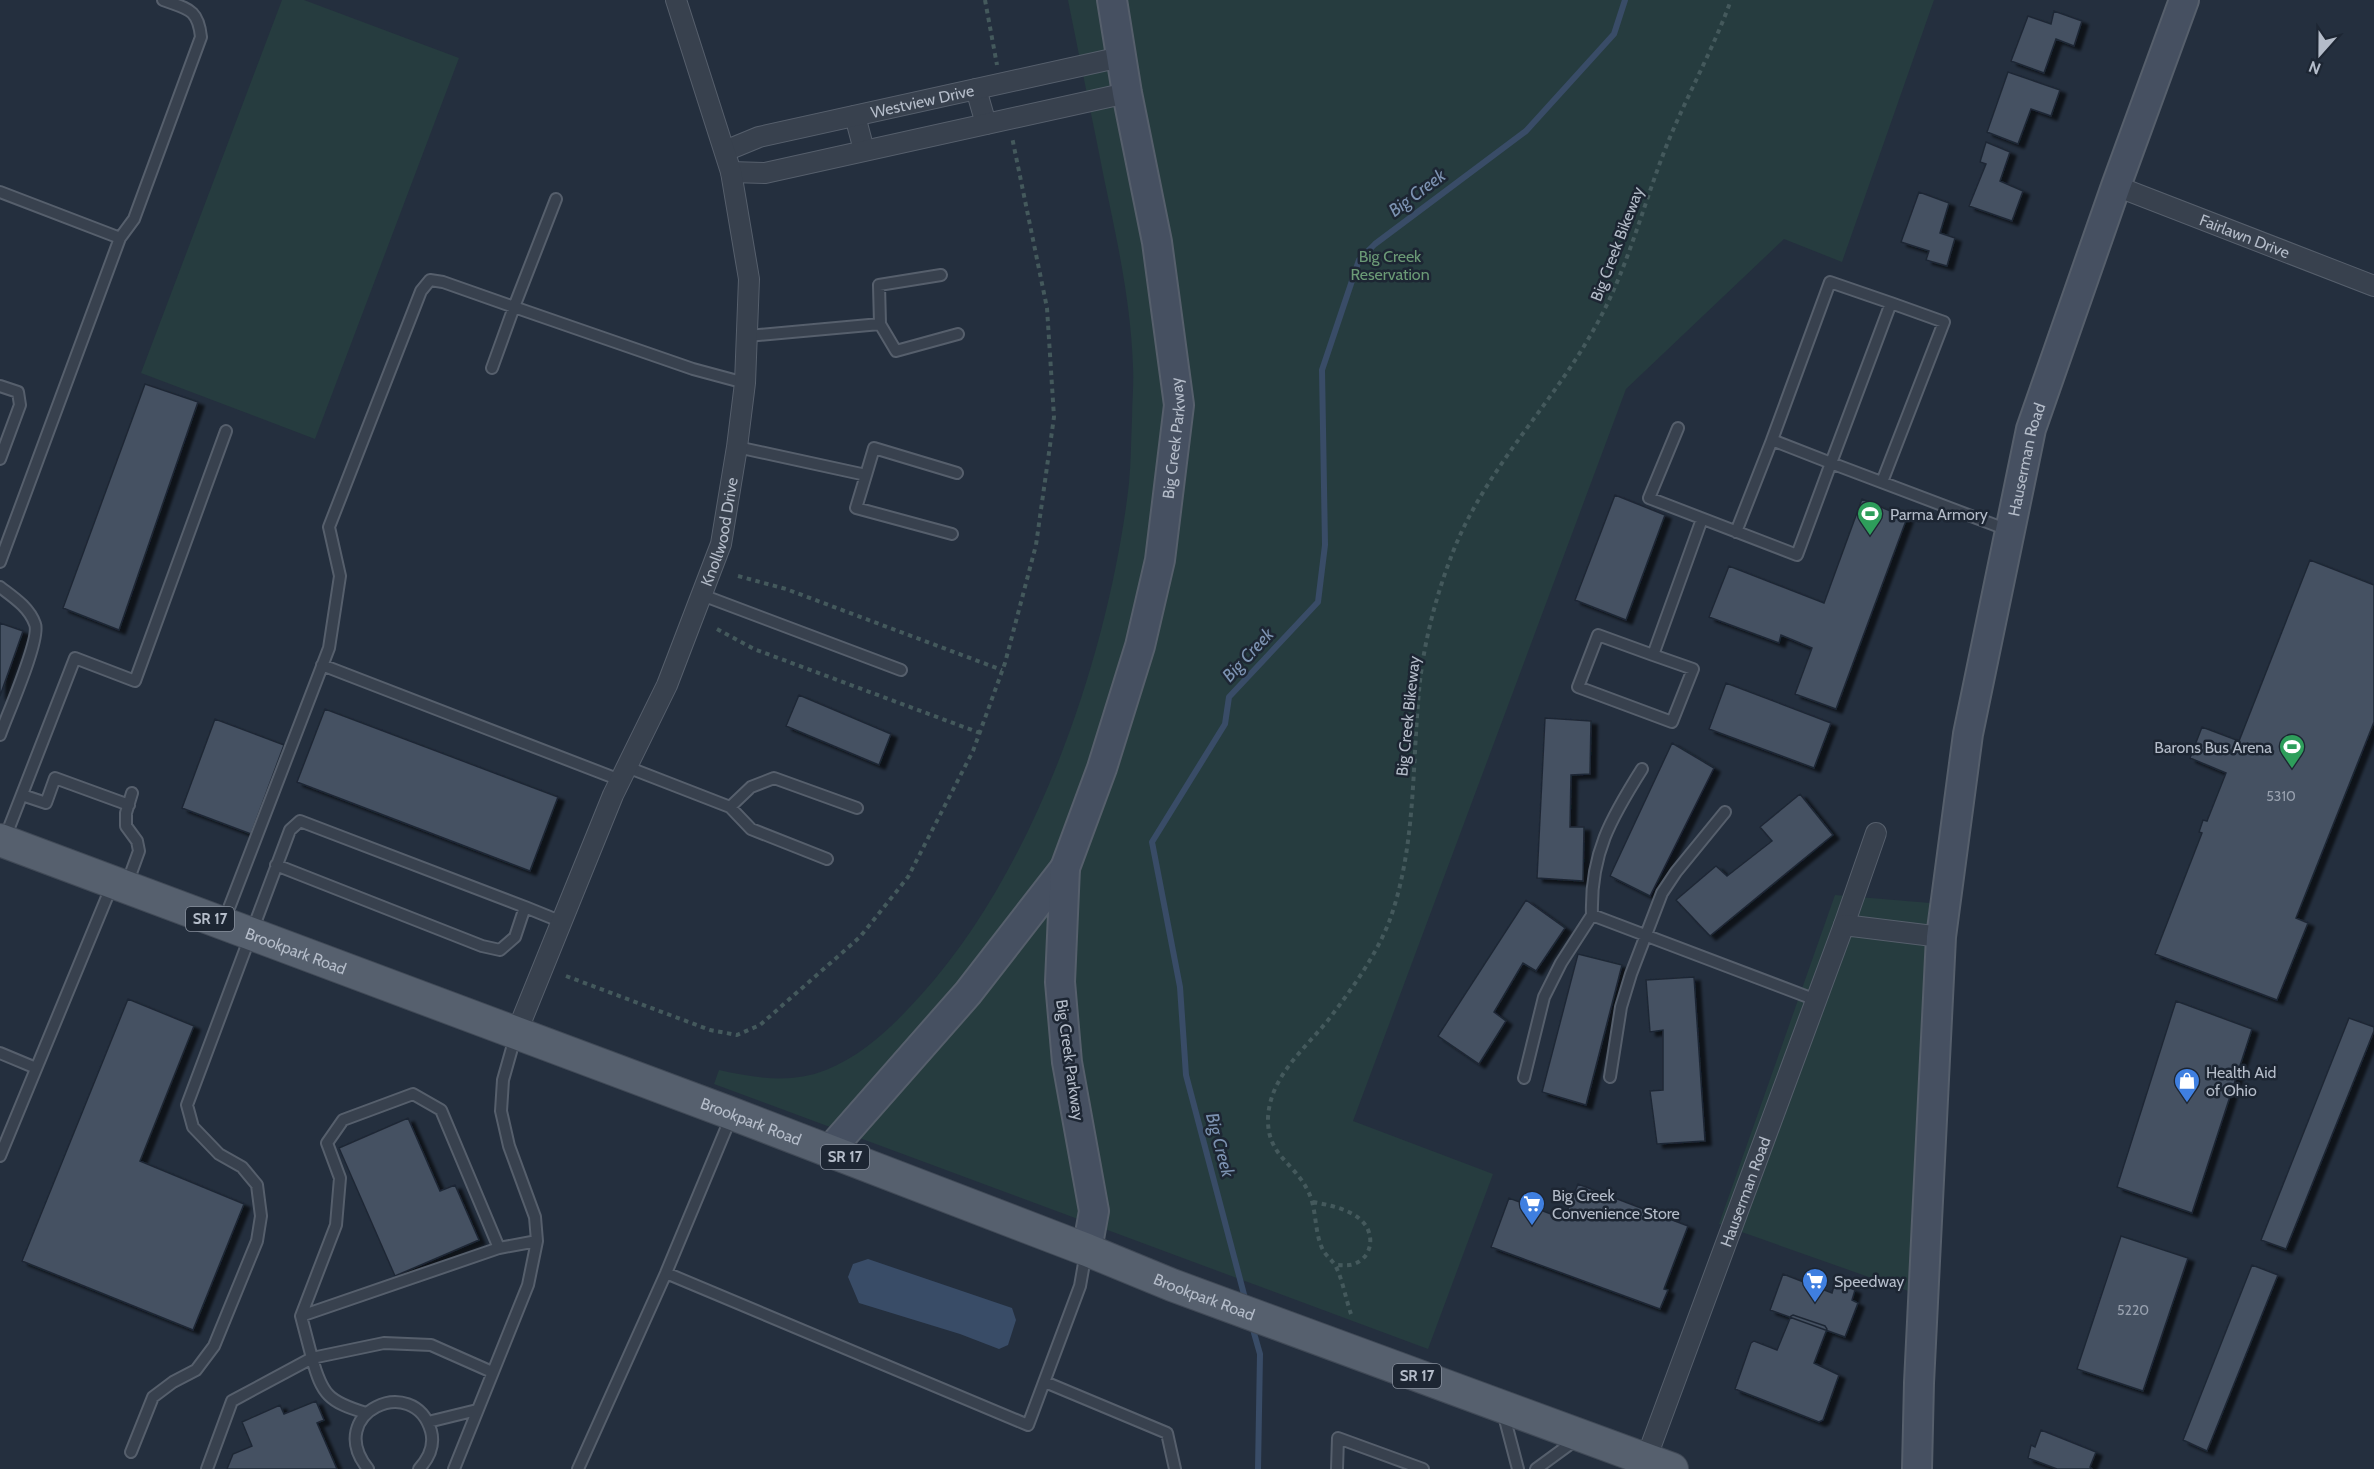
<svg xmlns="http://www.w3.org/2000/svg" width="2374" height="1469" viewBox="0 0 2374 1469" font-family="Cabin,sans-serif">
<defs>
<filter id="shadow"><feDropShadow dx="6" dy="4" stdDeviation="1.5" flood-color="#0009"/></filter>
</defs>
<rect width="100%" height="100%" fill="#242f3e"/>
<path fill="#263c3f" d="M282 0H304L459 58 315 439 141 373Z
M1068 0H1934L1842 262 1784 239 1626 389 1353 1121 1493 1174 1428 1349 714 1084 719 1070C755 1078 791 1084 826 1070 864 1055 894 1025 921 995 1036 869 1110 651 1129 483 1131 462 1131 440 1132 419 1132 402 1134 384 1133 367 1131 305 1118 244 1105 183 1093 122 1080 61 1068 0Z
M1835 895 1930 903 1914 1293 1719 1224Z"/>
<path fill="#394c67" d="M868 1259 1012 1308 1016 1320 1008 1345 999 1349 960 1334 859 1303 848 1277 853 1264Z"/>
<g fill="none" stroke-linecap="round" stroke-linejoin="round">
<path stroke="#394c67" stroke-width="6" d="M1246 1302 1186 1075 1180 987 1152 842 1225 724 1229 697 1318 602 1325 545 1322 370 1359 260 1375 244 1526 131 1614 34 1625 0
M1252 1326 1260 1354 1258 1469"/>
</g>
<path fill="#455162" stroke="#1f2835" stroke-width="1.5" filter="url(#shadow)" d="M2054 11 2082 21 2074 46 2056 39 2044 73 2011 61 2028 16 2051 24Z
M2008 72 2060 90 2051 116 2031 109 2018 144 1987 132Z
M1986 142 2010 152 2000 181 2023 191 2012 221 1969 206 1986 164 1980 162Z
M1919 192 1949 203 1940 233 1955 238 1947 266 1926 260 1929 251 1901 242Z
M145 384 198 402 119 630 63 608Z
M1615 495 1665 515 1626 620 1575 600Z
M1862 499 1907 518 1836 709 1795 694 1812 648 1781 635 1779 643 1709 617 1729 566 1824 603Z
M2310 560 2374 585V722L2296 918 2308 923 2277 1000 2155 954 2202 833 2199 832 2203 820 2207 821 2226 773 2190 758 2202 727 2239 741Z
M0 623 23 631 0 696Z
M1726 683 1831 723 1814 768 1709 729Z
M799 695 891 734 879 765 786 726Z
M325 709 558 797 530 871 297 782Z
M1545 718 1591 721 1590 774 1571 775 1570 827H1584L1583 881 1537 878Z
M215 719 284 745 251 834 182 808Z
M1672 743 1714 768 1650 896 1610 876Z
M1800 794 1833 835 1710 936 1676 900 1716 866 1727 876 1772 841 1760 827Z
M1526 900 1565 928 1536 971 1523 963 1494 1012 1506 1021 1479 1064 1438 1036Z
M1578 954 1622 965 1586 1105 1542 1092Z
M1694 977 1705 1141 1657 1144 1650 1091 1663 1090V1030L1650 1032 1646 980Z
M128 999 194 1026 140 1161 244 1204 193 1330 22 1261Z
M2176 1001 2252 1029 2192 1213 2117 1187Z
M2349 1018 2374 1027V1031L2286 1249 2261 1240Z
M408 1118 440 1191 455 1185 479 1240 395 1276 339 1148Z
M1578 1184 1688 1226 1664 1289 1668 1290 1660 1309 1491 1247 1509 1198 1564 1219Z
M2121 1236 2188 1258 2143 1391 2077 1369Z
M2252 1265 2278 1275 2207 1451 2183 1440Z
M1783 1274 1832 1293 1835 1282 1855 1290 1852 1300 1858 1303 1845 1337 1770 1310Z
M1793 1315 1825 1326 1827 1329 1814 1363 1839 1375 1823 1420 1819 1422 1735 1389 1751 1343 1754 1341 1777 1350 1791 1316Z
M316 1401 324 1420 317 1423 337 1469H227L233 1454 252 1446 242 1422 280 1405 284 1414Z
M2041 1430 2096 1452 2090 1467 2092 1469H2057L2028 1458 2031 1445 2035 1447Z"/>
<g fill="none" stroke-linecap="round" stroke-linejoin="round">
<defs>
<path id="lane" d="M0 192 120 238
M880 324 896 351 958 334
M748 336 880 324 879 285 941 275
M492 368 514 307 693 369 745 383
M0 386 18 392 20 405 0 459
M1678 428 1649 498 1797 555 1831 463 1772 440 1830 282 1891 303
M737 447 866 475 856 508 952 534
M866 475 874 448 957 473
M1882 482 1944 322 1891 303 1831 463 2008 530
M1736 532 1772 440
M0 562 120 238 134 219 201 37C198 8 187 9 163 0
M0 587C13 597 29 607 35 624 41 639 7 715 0 735
M702 595 901 670
M1653 655 1693 669 1672 722 1578 687 1598 635 1653 655 1702 519
M322 665 620 780
M627 767 730 807 751 829 827 859
M1642 769C1611 818 1590 854 1592 915L1816 1000
M22 795 46 803 55 778 129 805
M730 807 751 787 774 778 857 808
M5 838 75 658 135 681 226 431
M127 884 139 851 137 841 126 826V813L132 793
M525 907 562 922
M224 921 329 648 340 576 329 527 421 291 430 280 443 282 514 307 556 199
M0 1053 36 1068
M1610 1077 1621 1007 1631 974 1662 893 1676 872 1725 812
M1524 1078 1544 997 1561 963 1592 915
M0 1156 112 885
M499 1248 537 1241
M666 1273 1028 1425 1080 1286 1086 1252
M1045 1382 1167 1433 1175 1469
M1503 1412 1518 1469
M366 1413C329 1402 322 1395 312 1358L384 1343 431 1345 492 1372
M428 1422 477 1410
M131 1452 153 1397 173 1382 196 1370 214 1346 257 1241 261 1216 257 1185 242 1167 219 1154 193 1127 187 1105 290 830 300 821 525 907 515 937 500 950 482 946 276 865
M207 1469 232 1401 312 1358 301 1316 336 1225 340 1178 327 1143 343 1120 413 1094 441 1110 499 1248 301 1316
M368 1469C323 1413 414 1372 431 1431 435 1446 429 1458 419 1469
M454 1469 528 1285 537 1241 535 1217 509 1146 501 1111 503 1080 516 1034
M578 1469 666 1273 731 1117
M1337 1469 1338 1438 1423 1469
M1536 1469 1577 1439"/>
<g id="street">
<path d="M976 89 986 124"/>
<path d="M855 116 864 150"/>
<path id="s1" d="M725 151 759 137 1121 57"/>
<path d="M731 172 765 173 1127 93"/>
<path id="s2" d="M2116 186 2374 286"/>
<path d="M1844 925 1876 833"/>
<path id="s3" d="M516 1034 613 795 667 685 721 544 737 447 745 383 749 279 731 172 676 0"/>
<path id="s4" d="M1646 1459 1844 925 1941 937"/>
</g>
<g id="secondary">
<path d="M829 1151 968 993 1065 868"/>
<path id="s5" d="M1087 1250 1094 1211 1067 1062 1060 982 1065 868 1102 768 1140 646 1160 560 1179 405 1157 242 1127 93 1112 0"/>
<path id="s6" d="M1917 1469 1919 1383 1941 937 1968 734 2031 429 2116 186 2184 0"/>
</g>
<g id="primary">
<path id="s7" d="M0 840 725 1111 1087 1250 1172 1285 1672 1469"/>
</g>
</defs>
<use href="#lane" stroke="#565f6c" stroke-width="14"/>
<use href="#street" stroke="#565f6c" stroke-width="22"/>
<use href="#secondary" stroke="#565f6c" stroke-width="32"/>
<use href="#primary" stroke="#414a57" stroke-width="34"/>
<path stroke="#44595c" stroke-width="4" stroke-dasharray="4.5 4.5" stroke-linecap="butt" d="M985 0 997 65
M738 576 786 589 1002 670
M717 629 754 649 980 733
M566 976 710 1030 737 1035 760 1025 860 937 908 877 973 751 1005 663 1036 545 1054 417 1047 308 1012 137
M1313 1202C1329 1205 1350 1209 1362 1221 1375 1234 1373 1257 1354 1264 1348 1266 1342 1265 1335 1265
M1351 1314C1346 1300 1342 1277 1335 1265 1331 1259 1325 1255 1322 1248 1314 1230 1317 1209 1308 1191 1294 1162 1267 1156 1268 1118 1270 1074 1308 1047 1332 1015 1354 986 1376 955 1389 922 1416 849 1412 767 1419 691 1423 646 1435 599 1451 557 1483 471 1550 408 1594 329 1627 272 1642 208 1666 147 1686 97 1713 50 1731 0"/>
<use href="#lane" stroke="#38414e" stroke-width="10"/>
<use href="#street" stroke="#38414e" stroke-width="20"/>
<use href="#secondary" stroke="#465061" stroke-width="28"/>
<use href="#primary" stroke="#56606e" stroke-width="32"/>
</g>
<defs>
<symbol id="stadium-pin" viewBox="-11 -11 22 30"><path d="M0 17L-7.5 6A9.5 9.5 0 1 1 7.5 6Z" fill="#2e9e5b" stroke="#1d2633"/><path d="M0-5a6.5 5 0 1 0 0 10a6.5 5 0 1 0 0-10ZM-3.5-1.8h7v3.6h-7Z" fill="#fff"/></symbol>
<symbol id="shop-pin" viewBox="-11 -11 22 30"><path d="M0 17L-7.5 6A9.5 9.5 0 1 1 7.5 6Z" fill="#3f7fe0" stroke="#1d2633"/><path d="M-5-2.5h2.3a2.7 3.5 0 0 1 5.4 0H5L5.5 6h-11ZM-1.5-2.5h3a1.5 2.3 0 0 0-3 0Z" fill="#fff"/></symbol>
<symbol id="supermarket-pin" viewBox="-11 -11 22 30"><path d="M0 17L-7.5 6A9.5 9.5 0 1 1 7.5 6Z" fill="#3f7fe0" stroke="#1d2633"/><path d="M-6-5.5h2.5l.6 2H6L4.5 2H-2.5L-4.4-4H-6ZM-1.5 3.2a1.3 1.3 0 1 0 .1 0ZM3 3.2a1.3 1.3 0 1 0 .1 0Z" fill="#fff"/></symbol>
</defs>
<g fill-rule="evenodd">
<use href="#stadium-pin" x="1855" y="499" width="30" height="40"/>
<use href="#stadium-pin" x="2277" y="732" width="30" height="40"/>
<use href="#shop-pin" x="2172" y="1066" width="30" height="40"/>
<use href="#supermarket-pin" x="1517" y="1189" width="30" height="40"/>
<use href="#supermarket-pin" x="1800" y="1266" width="30" height="40"/>
</g>
<g text-anchor="middle" dominant-baseline="central" stroke-width="5" stroke-linejoin="round" paint-order="stroke">
<g font-size="14" fill="#98a1af">
<text x="2281" y="796">5310</text>
<text x="2133" y="1310">5220</text>
</g>
<g fill="#1d2633" stroke="#878f9c" stroke-width="1.5">
<rect x="186" y="907" width="48" height="24" rx="4.5"/>
<rect x="821" y="1145" width="48" height="24" rx="4.5"/>
<rect x="1393" y="1364" width="48" height="24" rx="4.5"/>
</g>
<g font-size="15" font-weight="bold" fill="#b4bcc9">
<text x="210" y="919">SR 17</text>
<text x="845" y="1157">SR 17</text>
<text x="1417" y="1376">SR 17</text>
</g>
<g font-size="16" fill="#b4bcc9" stroke="#1d2633">
<text stroke="none"><textPath href="#s1" startOffset="204">Westview Drive</textPath></text>
<text stroke="none"><textPath href="#s2" startOffset="138">Fairlawn Drive</textPath></text>
<text transform="translate(1617 244) rotate(-69)">Big Creek Bikeway</text>
<text stroke="none"><textPath href="#s5" startOffset="831">Big Creek Parkway</textPath></text>
<text stroke="none"><textPath href="#s6" startOffset="1018">Hauserman Road</textPath></text>
<text stroke="none"><textPath href="#s3" startOffset="543">Knollwood Drive</textPath></text>
<text transform="translate(1408 716) rotate(-84)">Big Creek Bikeway</text>
<text stroke="none"><textPath href="#s7" startOffset="316">Brookpark Road</textPath></text>
<text transform="translate(1070 1060) rotate(82)">Big Creek Parkway</text>
<text stroke="none"><textPath href="#s7" startOffset="802">Brookpark Road</textPath></text>
<text stroke="none"><textPath href="#s4" startOffset="285">Hauserman Road</textPath></text>
<text stroke="none"><textPath href="#s7" startOffset="1288">Brookpark Road</textPath></text>
</g>
<g font-size="16" fill="#6b9a76" stroke="#1d2633">
<text x="1390" y="256">Big Creek<tspan x="1390" dy="18">Reservation</tspan></text>
</g>
<g font-size="16" fill="#b4bcc9" stroke="#1d2633" text-anchor="start">
<text x="1890" y="514">Parma Armory</text>
<text x="2272" y="747" text-anchor="end">Barons Bus Arena</text>
<text x="2206" y="1072">Health Aid<tspan x="2206" dy="18">of Ohio</tspan></text>
<text x="1552" y="1195">Big Creek<tspan x="1552" dy="18">Convenience Store</tspan></text>
<text x="1834" y="1281">Speedway</text>
</g>
<g font-size="18" font-style="italic" fill="#7c92b1" stroke="#1d2633">
<text transform="translate(1417 193) rotate(-37)">Big Creek</text>
<text transform="translate(1248 655) rotate(-47)">Big Creek</text>
<text transform="translate(1220 1145) rotate(75)">Big Creek</text>
</g>
</g>
<g transform="translate(2320 54) rotate(201)" stroke="#1d2633" stroke-width="4.5" paint-order="stroke">
<path d="M0-4.5L10 22L0 15L-10 22Z" fill="#b4bcc9"/>
<text y="-9" font-size="16" font-weight="bold" text-anchor="middle" fill="#b4bcc9">N</text>
</g>
</svg>
